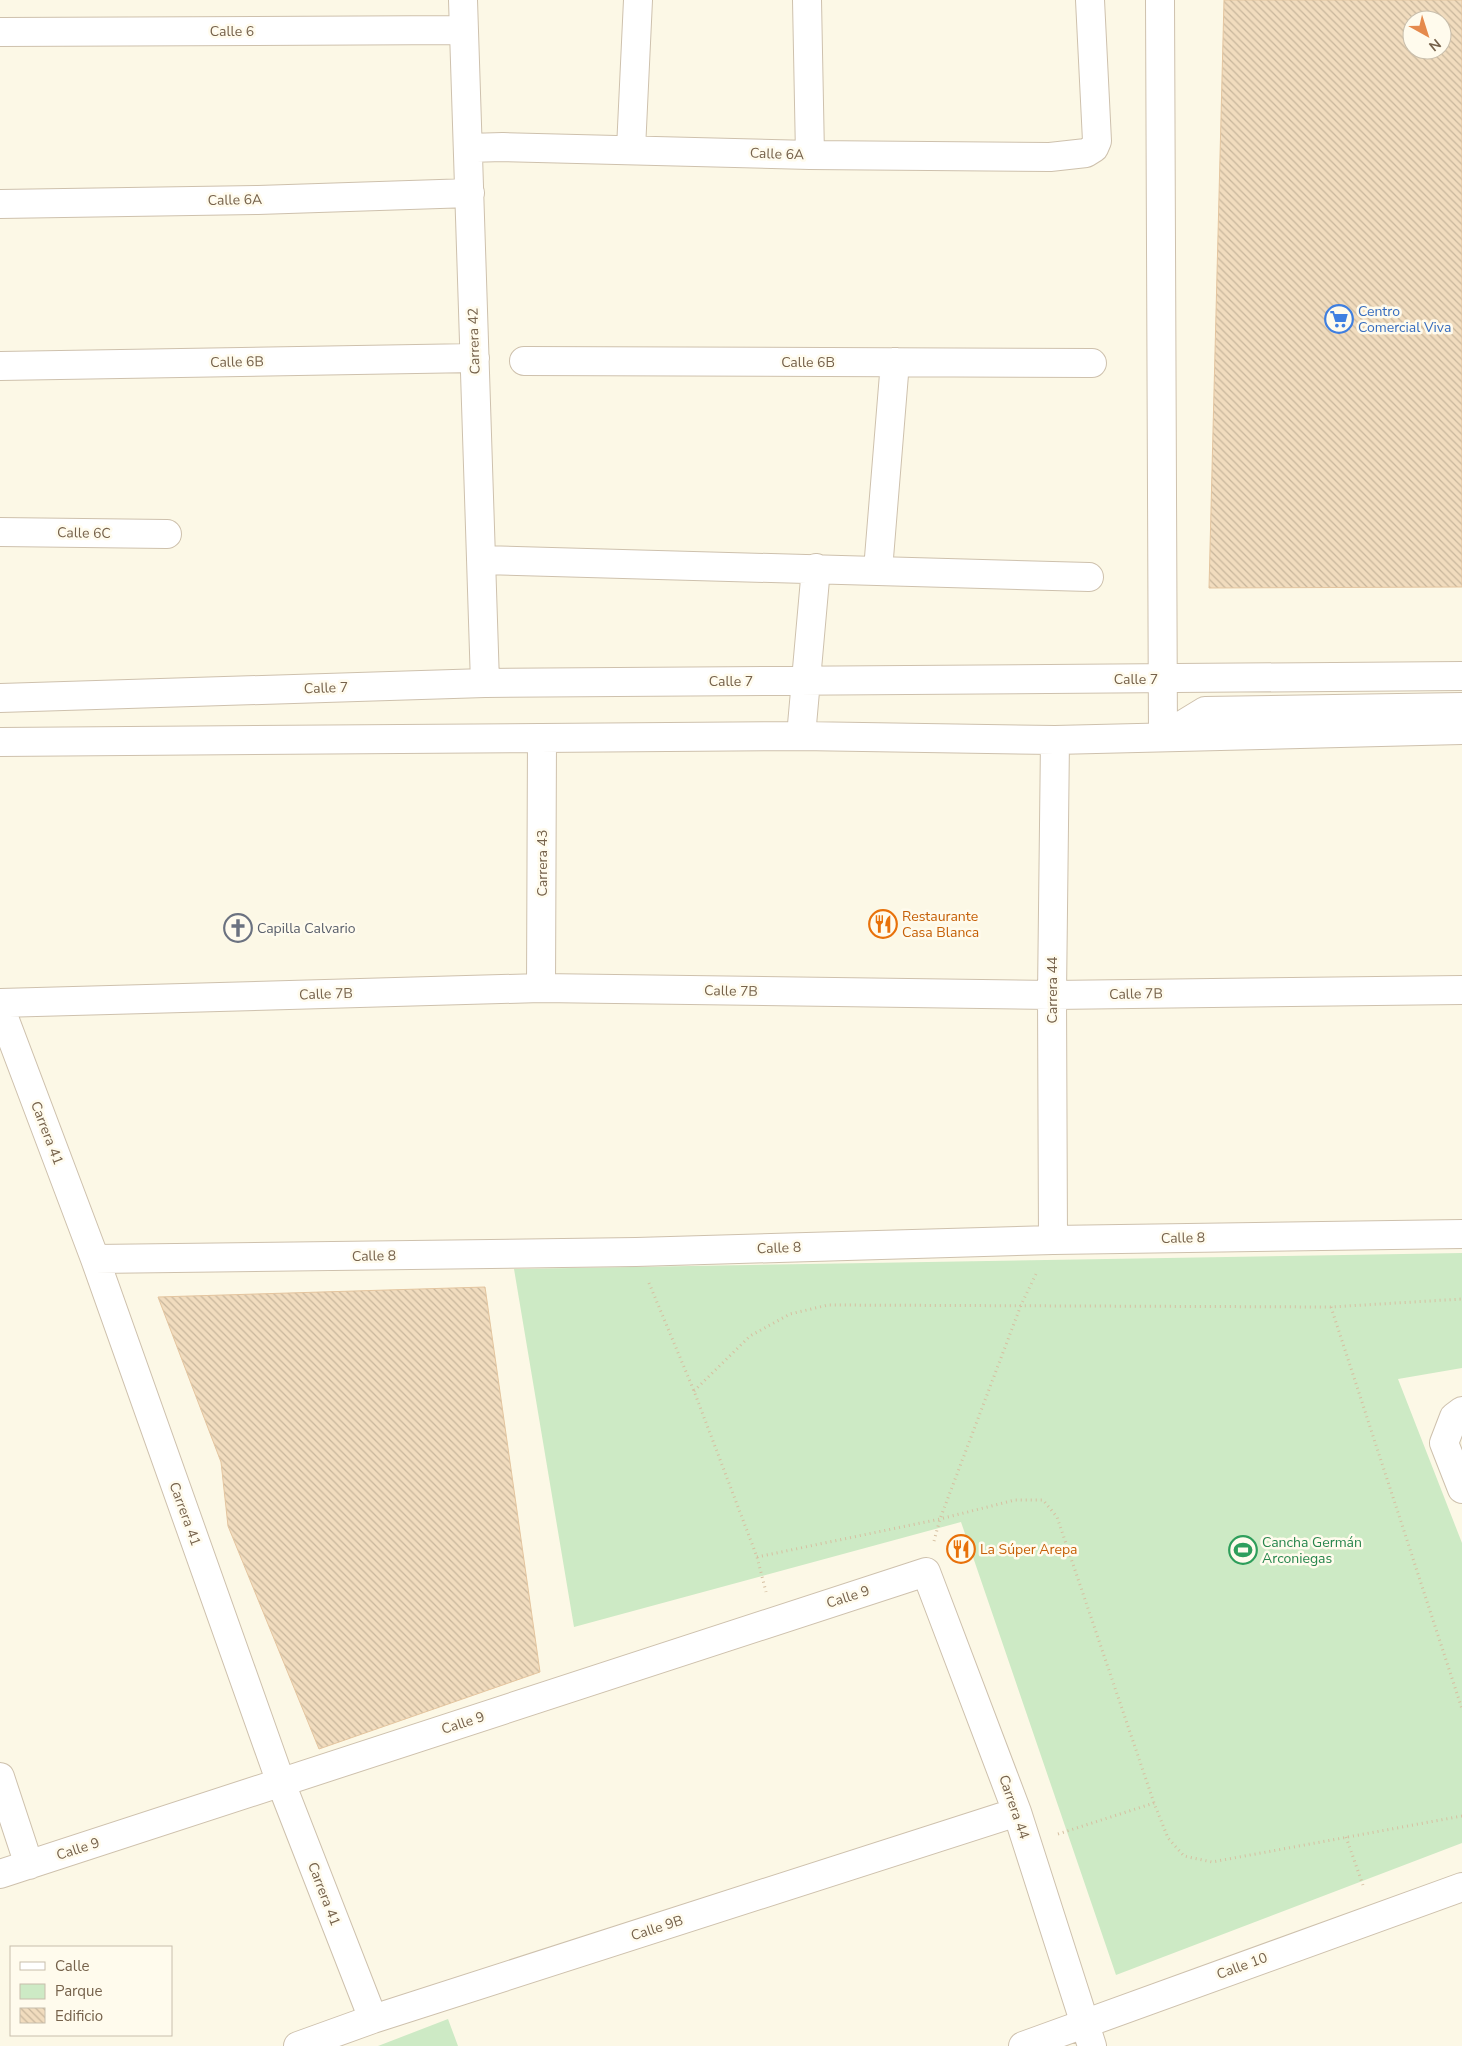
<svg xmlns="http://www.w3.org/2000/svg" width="1462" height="2046" viewBox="0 0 1462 2046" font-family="'Nunito Sans',sans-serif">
<defs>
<pattern id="building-back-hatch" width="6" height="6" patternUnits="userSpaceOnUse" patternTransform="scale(1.25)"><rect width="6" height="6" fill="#f1dcbe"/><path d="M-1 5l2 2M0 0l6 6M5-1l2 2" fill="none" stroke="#c8b69c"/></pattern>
</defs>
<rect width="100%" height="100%" fill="#fcf8e6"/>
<path fill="#cdeac5" d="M1462 1253V1368L1398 1379 1462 1543V1843L1116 1975 961 1522 574 1627 514 1269Z
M448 2019 458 2046H378Z"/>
<path fill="url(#building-back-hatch)" stroke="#e4c59f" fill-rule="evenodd" d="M1224 0H1462V587L1209 588ZM1412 20H1442V50H1412Z
M485 1287 540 1672 319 1749 228 1526 221 1462 158 1297Z"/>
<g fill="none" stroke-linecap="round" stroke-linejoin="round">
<defs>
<path id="minor" d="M463 0 485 683
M807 0 810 155
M1160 0 1163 737
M0 32 464 30
M468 148 503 147 810 155 1050 157 1086 153 1094 148 1097 141 1090 0
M631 149 638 0
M0 204 258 200 470 193
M524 361 1092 363
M0 366 475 358
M0 532 167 534
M481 560 1089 577
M878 570 895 362
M0 698 485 683 1462 676
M801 736 816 568
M1164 736 1205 711 1462 707
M0 742 801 736 1055 740 1462 730
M541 988 542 738
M0 1003 541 988 1052 995 1462 990
M0 1007 95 1259 281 1783 373 2019
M1053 1240 1052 995 1055 740
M95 1259 636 1252 1053 1240 1462 1234
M1462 1411 1454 1417 1444 1443 1462 1489
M0 1777 29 1865
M0 1874 926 1572 1017 1812 1092 2046
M298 2046 373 2019 1017 1812
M1023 2046 1462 1887"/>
</defs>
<use href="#minor" stroke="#cec1ad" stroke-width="30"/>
<path stroke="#d6bfa1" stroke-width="3" stroke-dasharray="1 4" stroke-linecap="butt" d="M649 1283 694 1391 757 1557 766 1592
M1331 1307 1462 1709
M694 1391 750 1336 790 1314 828 1305 1331 1307 1462 1299
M934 1541 940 1519 1021 1305 1037 1272
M757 1557 940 1519 1015 1500H1043L1057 1517 1154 1803 1168 1838 1184 1856 1212 1862 1462 1816
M1058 1834 1154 1803
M1346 1837 1364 1888"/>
<use href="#minor" stroke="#fff" stroke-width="28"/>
</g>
<defs>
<symbol id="supermarket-ring" viewBox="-11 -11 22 22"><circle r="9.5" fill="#fffbed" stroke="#3f7fe0" stroke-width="1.5"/><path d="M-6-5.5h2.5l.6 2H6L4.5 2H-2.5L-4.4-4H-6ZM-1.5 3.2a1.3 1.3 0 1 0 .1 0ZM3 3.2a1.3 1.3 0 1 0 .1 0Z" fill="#3f7fe0"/></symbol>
<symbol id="restaurant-ring" viewBox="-11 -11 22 22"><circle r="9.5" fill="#fffbed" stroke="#e8710a" stroke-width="1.5"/><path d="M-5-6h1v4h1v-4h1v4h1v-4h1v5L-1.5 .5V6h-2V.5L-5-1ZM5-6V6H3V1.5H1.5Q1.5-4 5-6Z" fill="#e8710a"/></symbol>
<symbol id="church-ring" viewBox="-11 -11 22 22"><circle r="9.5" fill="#fffbed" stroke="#6b7280" stroke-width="1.5"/><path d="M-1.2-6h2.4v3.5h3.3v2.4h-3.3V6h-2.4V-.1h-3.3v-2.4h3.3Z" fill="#6b7280"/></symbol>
<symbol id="stadium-ring" viewBox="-11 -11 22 22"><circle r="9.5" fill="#fffbed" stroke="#2e9e5b" stroke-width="1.5"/><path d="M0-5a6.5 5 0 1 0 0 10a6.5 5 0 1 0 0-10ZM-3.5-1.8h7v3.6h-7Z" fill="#2e9e5b"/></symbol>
</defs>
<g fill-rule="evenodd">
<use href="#supermarket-ring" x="1323" y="303" width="32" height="32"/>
<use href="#restaurant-ring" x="867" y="908" width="32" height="32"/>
<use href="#church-ring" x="222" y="912" width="32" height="32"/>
<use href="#restaurant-ring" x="945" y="1533" width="32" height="32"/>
<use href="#stadium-ring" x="1227" y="1534" width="32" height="32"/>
</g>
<g text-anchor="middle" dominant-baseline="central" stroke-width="5" stroke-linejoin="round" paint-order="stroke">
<g font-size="14" fill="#76624b" stroke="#fffbed">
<text x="232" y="31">Calle 6</text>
<text transform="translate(777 154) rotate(2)">Calle 6A</text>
<text transform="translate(235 200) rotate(-1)">Calle 6A</text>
<text transform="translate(474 341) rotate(-92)">Carrera 42</text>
<text transform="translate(237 362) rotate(-1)">Calle 6B</text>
<text x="808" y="362">Calle 6B</text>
<text transform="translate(84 533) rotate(1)">Calle 6C</text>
<text x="1136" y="679">Calle 7</text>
<text x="731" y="681">Calle 7</text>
<text transform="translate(326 688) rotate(-2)">Calle 7</text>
<text transform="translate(542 863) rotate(-90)">Carrera 43</text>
<text transform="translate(1052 990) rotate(-90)">Carrera 44</text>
<text transform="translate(731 991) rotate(1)">Calle 7B</text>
<text transform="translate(326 994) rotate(-2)">Calle 7B</text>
<text transform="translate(1136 994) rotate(-1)">Calle 7B</text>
<text transform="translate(47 1133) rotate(69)">Carrera 41</text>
<text transform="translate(1183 1238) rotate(-1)">Calle 8</text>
<text transform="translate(779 1248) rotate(-2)">Calle 8</text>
<text transform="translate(374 1256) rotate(-1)">Calle 8</text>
<text transform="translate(185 1514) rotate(70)">Carrera 41</text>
<text transform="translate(848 1597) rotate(-18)">Calle 9</text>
<text transform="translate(463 1723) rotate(-18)">Calle 9</text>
<text transform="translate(1014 1807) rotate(71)">Carrera 44</text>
<text transform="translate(78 1849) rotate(-18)">Calle 9</text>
<text transform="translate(324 1894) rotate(69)">Carrera 41</text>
<text transform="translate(657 1928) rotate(-18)">Calle 9B</text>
<text transform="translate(1242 1966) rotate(-20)">Calle 10</text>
</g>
<g font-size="14" fill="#366cbe" stroke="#fffbed" text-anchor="start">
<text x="1358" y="311">Centro<tspan x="1358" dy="16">Comercial Viva</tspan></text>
</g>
<g font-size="14" fill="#c56008" stroke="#fffbed" text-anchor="start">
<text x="902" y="916">Restaurante<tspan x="902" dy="16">Casa Blanca</tspan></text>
<text x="980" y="1549">La Súper Arepa</text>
</g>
<g font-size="14" fill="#5b616d" stroke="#fffbed" text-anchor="start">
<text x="257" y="928">Capilla Calvario</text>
</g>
<g font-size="14" fill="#27864d" stroke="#fffbed" text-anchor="start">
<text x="1262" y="1542">Cancha Germán<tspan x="1262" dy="16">Arconiegas</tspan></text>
</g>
</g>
<rect x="10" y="1946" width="162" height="90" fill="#fffbed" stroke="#c8beac"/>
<rect x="20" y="1962" width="25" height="8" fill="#ffffff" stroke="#c8beac"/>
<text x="55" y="1971" font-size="15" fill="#76624b">Calle</text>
<rect x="20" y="1984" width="25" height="15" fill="#cdeac5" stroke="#c8beac"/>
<text x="55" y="1996" font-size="15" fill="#76624b">Parque</text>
<rect x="20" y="2008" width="25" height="15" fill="url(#building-back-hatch)" stroke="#c8beac"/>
<text x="55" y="2021" font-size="15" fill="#76624b">Edificio</text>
<g transform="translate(1427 35) rotate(141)"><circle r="24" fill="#fffbed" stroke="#c8beac"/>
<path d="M0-4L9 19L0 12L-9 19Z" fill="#e58a4d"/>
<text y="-8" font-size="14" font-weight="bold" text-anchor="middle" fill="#76624b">N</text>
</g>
</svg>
